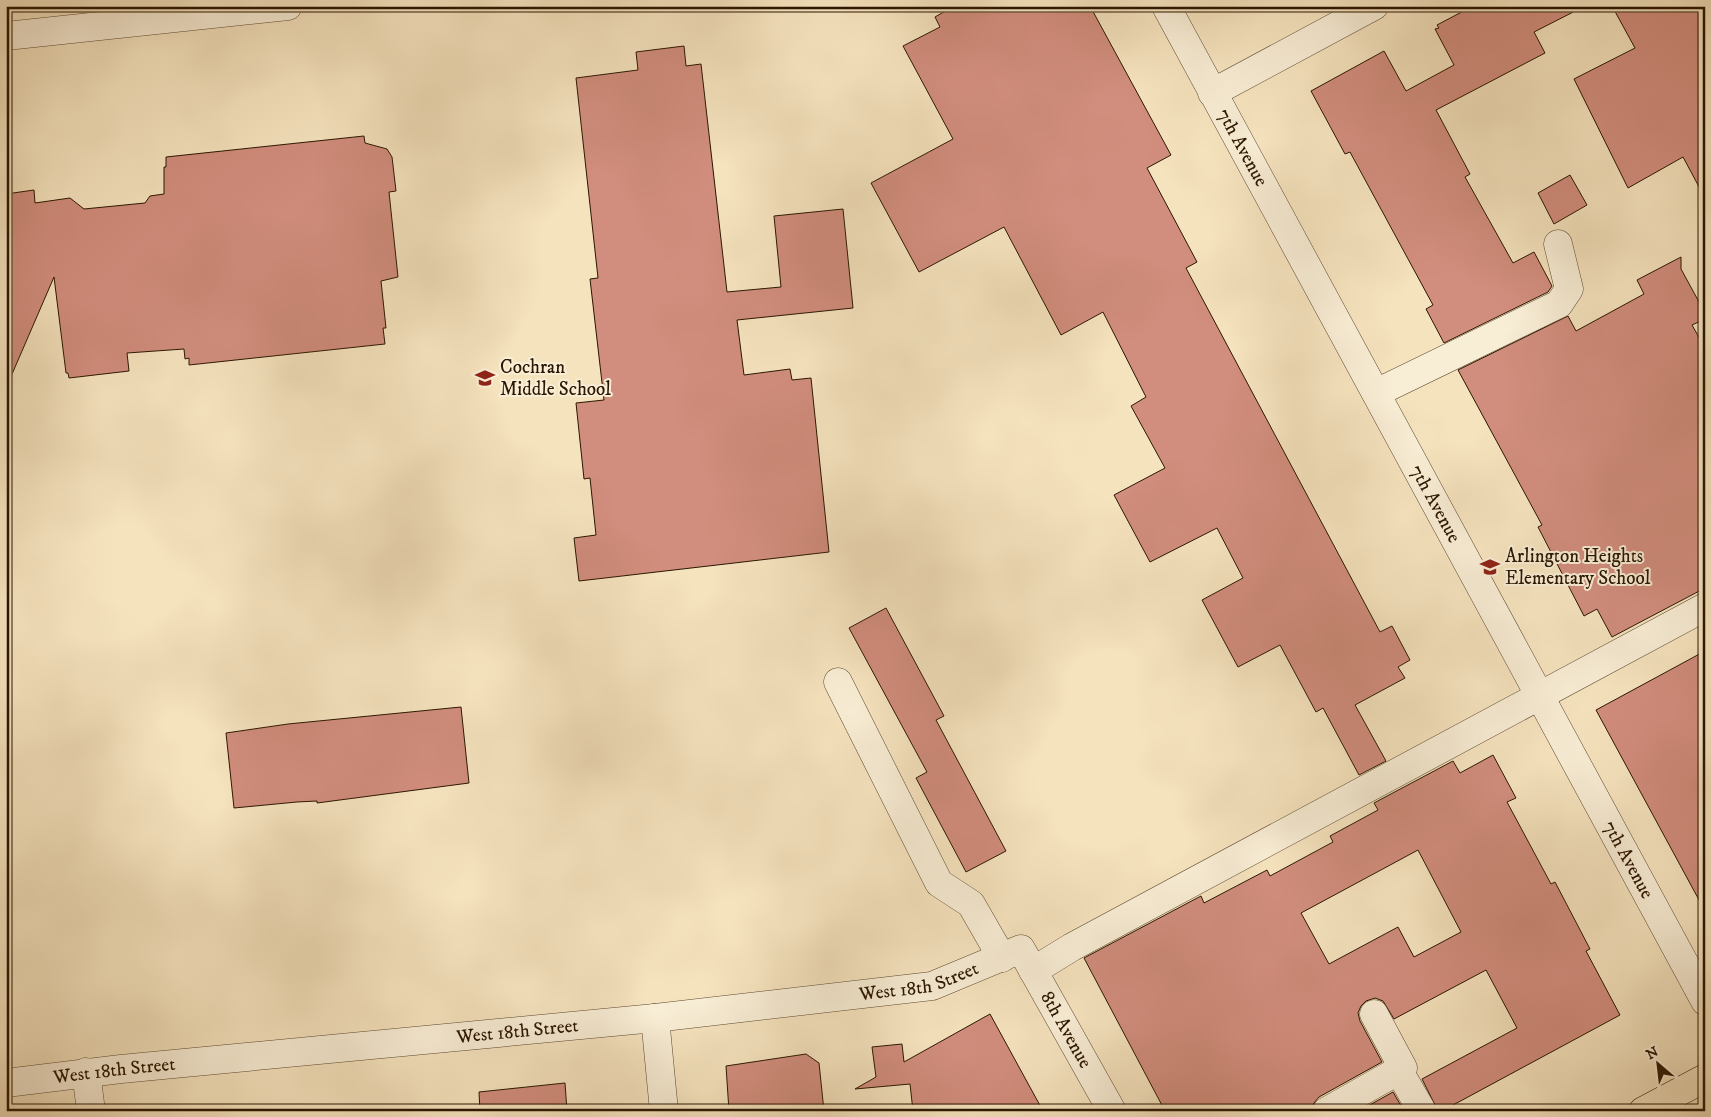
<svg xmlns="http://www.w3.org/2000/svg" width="1711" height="1117" viewBox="0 0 1711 1117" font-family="'IM FELL DW Pica',serif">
<rect width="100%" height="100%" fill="#f5e3be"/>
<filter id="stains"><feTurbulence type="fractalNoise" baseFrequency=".004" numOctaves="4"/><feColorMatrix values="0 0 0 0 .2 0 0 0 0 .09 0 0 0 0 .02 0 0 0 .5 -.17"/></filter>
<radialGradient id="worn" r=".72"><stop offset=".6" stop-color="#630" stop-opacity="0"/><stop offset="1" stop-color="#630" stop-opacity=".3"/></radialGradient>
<path fill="#d18d7d" stroke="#2b1601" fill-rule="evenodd" d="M954 6H1090L1171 155 1147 168 1197 262 1186 268 1380 632 1392 626 1410 660 1398 667 1405 678 1355 705 1386 761 1359 775 1323 708 1316 712 1280 645 1238 667 1202 600 1243 578 1217 528 1150 562 1114 495 1165 468 1131 406 1146 397 1103 312 1061 335 1004 227 919 272 871 183 953 139 903 46 940 27 935 17Z
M1473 6H1585L1534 32 1545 53 1436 110 1470 174 1465 177 1513 263 1534 252 1552 286 1548 292 1444 343 1426 309 1433 305 1350 152 1345 154 1311 91 1384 51 1406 91 1454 65 1435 29 1439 28 1437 25Z
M1612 6H1705V198L1683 157 1628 188 1574 79 1635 48Z
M684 46 686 66 701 64 727 292 781 287 774 216 843 209 853 308 737 320 744 375 790 369 792 380 811 378 829 552 579 581 574 538 596 535 590 478 584 479 576 403 604 400 590 279 598 278 576 78 638 70 636 52Z
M364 136 365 143 387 149 392 157 396 191 389 192 398 277 381 281 386 328H383L385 344 189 365V358L185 359 184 349 127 353 129 371 69 378 68 373H66L54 277 6 388V194L34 190 35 203 70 198 84 209 145 203 150 196 164 194V167H166V157Z
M1570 175 1587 205 1554 224 1538 193Z
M1681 257V269L1705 313V319L1692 325 1705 348V588L1612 637 1597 609 1584 616 1538 527 1542 525 1458 370 1568 316 1576 331 1644 294 1637 280Z
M886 608 944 716 936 720 1006 851 966 872 916 778 927 772 849 628Z
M1705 651V911L1596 710Z
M461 707 469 783 317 803V801L297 802 234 808 226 733 288 724Z
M1493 755 1516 798 1507 802 1551 884 1555 882 1590 949 1586 951 1620 1015 1442 1111H1438L1422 1079 1517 1028 1486 970 1394 1019 1383 1001 1375 998 1366 1001 1361 1006 1358 1013 1360 1021 1382 1062 1319 1097 1314 1103 1311 1111H1165L1084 958 1201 896 1204 903 1267 870 1270 876 1333 842 1330 836 1378 810 1374 803 1453 761 1460 773ZM1418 850 1461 932 1414 957 1398 927 1329 964 1301 913Z
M990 1014 1043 1111H913L910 1084 855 1089 876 1077 872 1047 902 1044 904 1062Z
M806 1054 819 1063 824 1111H729L726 1066Z
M565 1083 567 1111H480L479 1092Z
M1393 1092 1404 1111H1359Z"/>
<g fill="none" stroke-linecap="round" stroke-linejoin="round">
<defs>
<g id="minor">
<path id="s1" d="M1166 6 1705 1001"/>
<path d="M6 36 288 6"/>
<path d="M1212 93 1374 6"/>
<path d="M1376 393 1559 304 1569 289 1558 244"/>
<path d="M838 682 939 883 971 904 1002 958"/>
<path d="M1033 971 1072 947 1705 607"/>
<path d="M655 1018 664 1111"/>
<path d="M1399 1071 1422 1111"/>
<path d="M86 1072 91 1111"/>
<path id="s2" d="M6 1083 121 1069 655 1018 932 986 1021 949 1112 1111"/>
<path d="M1327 1111 1403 1068 1374 1014"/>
</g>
<path id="major" d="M1643 1111 1705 1078"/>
</defs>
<use href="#minor" stroke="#5e4930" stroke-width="29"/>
<use href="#major" stroke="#2b1601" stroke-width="29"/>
<use href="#minor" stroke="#f8edd5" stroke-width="28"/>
<use href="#major" stroke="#f5e3be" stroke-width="28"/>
</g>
<defs>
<symbol id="school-bare" viewBox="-9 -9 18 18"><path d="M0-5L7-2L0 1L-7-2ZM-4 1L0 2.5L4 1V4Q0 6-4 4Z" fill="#8f2418" stroke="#f8edd5" stroke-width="2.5" paint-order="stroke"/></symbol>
</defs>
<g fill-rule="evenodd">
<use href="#school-bare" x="471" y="364" width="28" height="28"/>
<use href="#school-bare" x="1476" y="553" width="28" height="28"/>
</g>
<g text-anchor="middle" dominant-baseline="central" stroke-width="4" stroke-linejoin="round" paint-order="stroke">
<g font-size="19" fill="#2b1601" stroke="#f8edd5">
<text stroke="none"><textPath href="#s1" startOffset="161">7th Avenue</textPath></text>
<text stroke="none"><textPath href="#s1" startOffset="566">7th Avenue</textPath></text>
<text stroke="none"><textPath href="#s1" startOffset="971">7th Avenue</textPath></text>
<text stroke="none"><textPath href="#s2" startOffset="919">West 18th Street</textPath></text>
<text stroke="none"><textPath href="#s2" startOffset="1120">8th Avenue</textPath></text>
<text stroke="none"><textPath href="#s2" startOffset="514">West 18th Street</textPath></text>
<text stroke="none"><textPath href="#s2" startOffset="109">West 18th Street</textPath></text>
</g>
<g font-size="19" fill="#2b1601" stroke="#f8edd5" text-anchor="start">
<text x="500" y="367">Cochran<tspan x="500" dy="22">Middle School</tspan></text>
<text x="1505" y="556">Arlington Heights<tspan x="1505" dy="22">Elementary School</tspan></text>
</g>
</g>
<rect width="1711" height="1117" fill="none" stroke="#f5e3be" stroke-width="25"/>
<rect x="8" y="8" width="1696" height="1102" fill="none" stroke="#2b1601" stroke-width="2.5"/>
<rect x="12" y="12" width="1686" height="1092" fill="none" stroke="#2b1601"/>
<g transform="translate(1658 1064) rotate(332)" stroke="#f8edd5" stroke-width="4" paint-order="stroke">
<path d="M0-4L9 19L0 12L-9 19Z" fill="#2b1601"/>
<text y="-8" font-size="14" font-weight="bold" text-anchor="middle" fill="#2b1601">N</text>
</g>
<rect width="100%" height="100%" filter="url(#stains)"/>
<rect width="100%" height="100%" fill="url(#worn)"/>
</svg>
